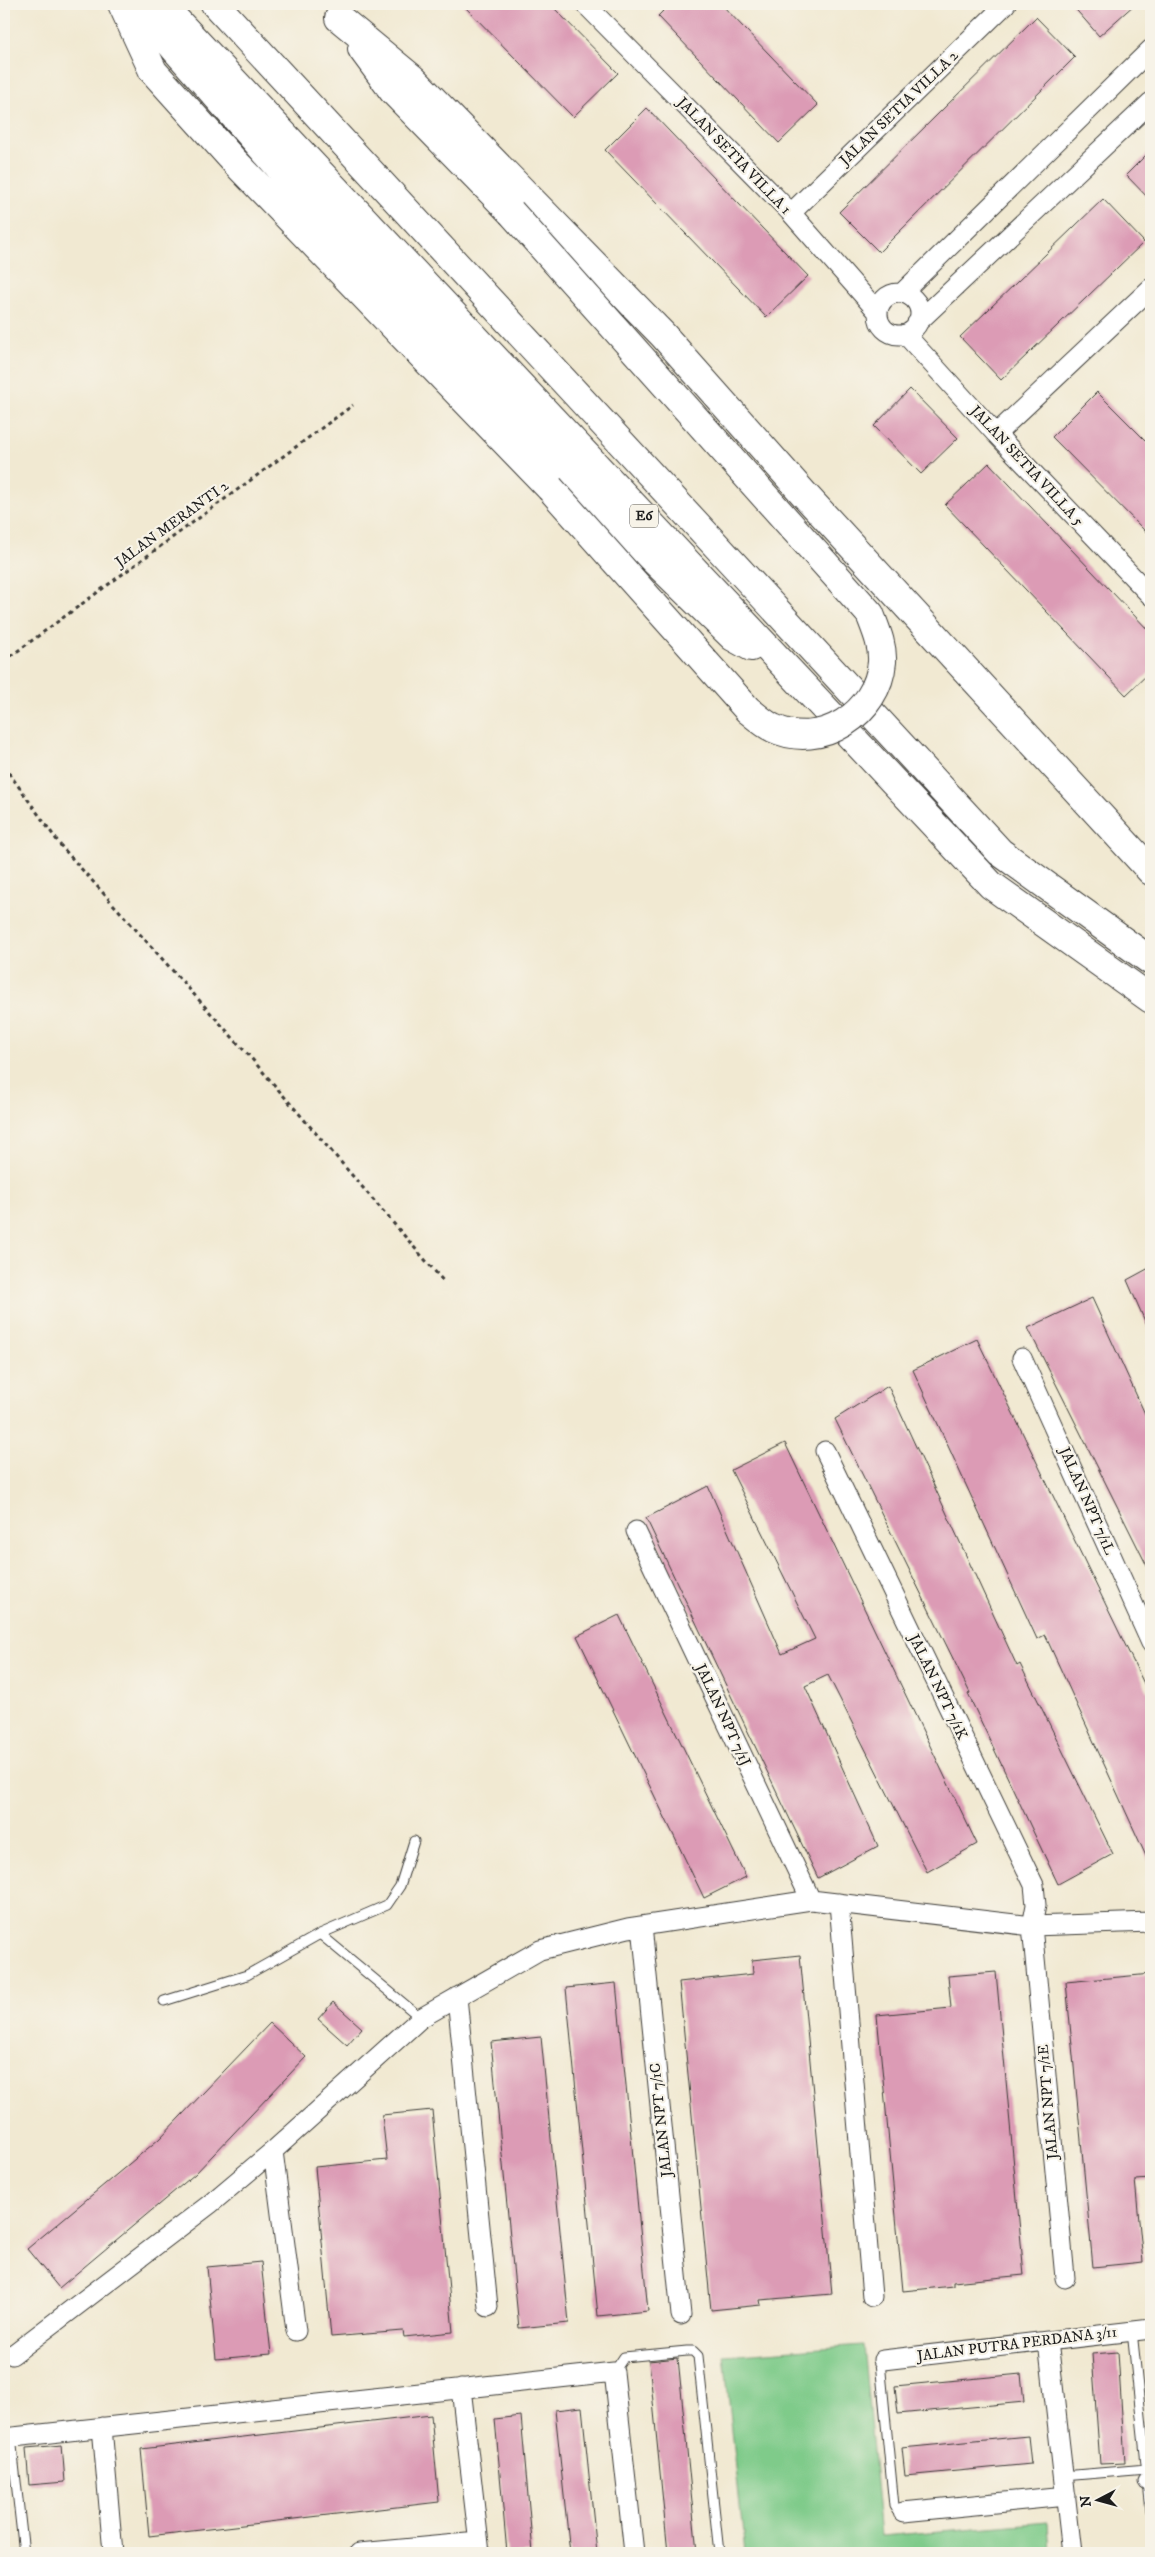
<svg xmlns="http://www.w3.org/2000/svg" width="1155" height="2557" viewBox="0 0 1155 2557" font-family="'IM FELL DW Pica',serif">
<rect width="100%" height="100%" fill="#f7f3e8"/>
<filter id="ink" filterUnits="userSpaceOnUse"><feTurbulence type="fractalNoise" baseFrequency=".02" numOctaves="2"/><feDisplacementMap in="SourceGraphic" scale="10" xChannelSelector="R" yChannelSelector="G"/><feConvolveMatrix kernelMatrix="1 2 1 2 8 2 1 2 1" color-interpolation-filters="sRGB"/></filter>
<filter id="wash" filterUnits="userSpaceOnUse"><feTurbulence type="fractalNoise" baseFrequency=".0096" numOctaves="4" result="noise"/><feDisplacementMap in="SourceGraphic" scale="20" xChannelSelector="R" yChannelSelector="G"/><feGaussianBlur stdDeviation="1.12" result="paint"/><feColorMatrix in="noise" values="0 0 0 0 0 0 0 0 0 0 0 0 0 0 0 0 0 1.4 0 .05"/><feComposite in="paint" operator="in"/></filter>
<g filter="url(#wash)">
<rect width="100%" height="100%" fill="#f1e9d2"/>
<path fill="#7fcb8a" stroke="#4e7453" d="M863 2345 881 2536 1048 2522 1050 2553H745L724 2355Z"/>
<g id="blocks">
<path fill="#dc9bb5" d="M462 4H550L618 73 573 117Z
M670 4H721L818 105 779 143 658 16Z
M1071 4H1135L1099 36Z
M1036 17 1075 57 879 252 839 212Z
M647 108 808 276 766 317 605 150Z
M1151 150V201L1126 175Z
M1103 199 1144 242 1001 380 960 337Z
M910 389 958 438 921 474 874 426Z
M1097 392 1151 446V537L1052 437Z
M989 463 1151 633V671L1126 695 945 505Z
M1151 1267V1335L1127 1280Z
M1092 1298 1151 1427V1574L1028 1328Z
M977 1339 1151 1698V1867L1045 1635 1037 1639 913 1370Z
M888 1386 1017 1666 1020 1664 1113 1854 1058 1884 968 1694 970 1693 835 1419Z
M785 1443 977 1844 927 1872 828 1675 805 1686 878 1846 818 1878 646 1518 708 1486 782 1654 815 1639 731 1470Z
M619 1615 746 1877 704 1898 577 1636Z
M800 1955 832 2294 760 2300 761 2305 711 2310 679 1982 753 1974 752 1960Z
M996 1972 1024 2275 953 2282V2286L903 2291 877 2015 951 2008 948 1976Z
M1151 1974V2179L1135 2180 1143 2262 1093 2267 1066 1982Z
M616 1983 648 2311 598 2316 566 1988Z
M333 2002 362 2028 347 2045 318 2019Z
M270 2023 306 2057 195 2174 59 2288 27 2249 159 2139Z
M541 2037 569 2323 519 2328 491 2042Z
M432 2110 453 2332 404 2337 403 2331 331 2337 315 2167 387 2160 382 2115Z
M261 2262 271 2354 216 2359 207 2267Z
M1118 2352 1125 2463 1100 2464 1092 2354Z
M678 2358 697 2553H668L649 2361Z
M1021 2374 1024 2402 898 2414 895 2386Z
M582 2407 597 2553H570L555 2410Z
M431 2415 439 2502 149 2536 141 2449Z
M521 2416 533 2553H507L495 2419Z
M1028 2436 1031 2464 905 2476 902 2448Z
M62 2445 65 2482 29 2485 26 2448Z"/>
</g>
</g>
<g filter="url(#ink)">
<use href="#blocks" fill-opacity="0" stroke="#3c3b37" stroke-width="1"/>
<g fill="none" stroke-linecap="round" stroke-linejoin="round">
<defs>
<path id="lane" d="M320 1934 387 1905 400 1886 414 1841
M164 2001 247 1975 320 1934 421 2018
M1132 2331 1151 2511
M883 2360 880 2362 894 2506 897 2511 903 2512
M614 2372 624 2357 687 2351H693L698 2356 719 2553
M11 2437 24 2553
M1063 2476 1147 2469"/>
<path id="street" d="M585 4 791 213 878 312
M791 213 1006 4
M902 293 1151 49
M878 314a21 21 0 1 1 42 0a21 21 0 1 1-42 0Z
M917 323 1151 102
M905 334 996 434 1151 596
M996 434 1151 288
M1022 1358 1151 1643
M825 1451 1034 1885 1036 1905 1032 1926 1065 2278
M636 1531 811 1900
M839 1903 872 2297
M642 1926 681 2315
M457 1997 488 2307
M273 2151 296 2331
M1048 2341 1072 2553
M12 2355 210 2204 273 2151 421 2018 540 1950 628 1928 811 1900 1032 1926 1151 1922
M883 2360 1151 2329
M461 2388 480 2553
M102 2427 113 2553
M4 2438 614 2372 634 2553
M1148 2481H1151
M903 2512 1066 2496
M359 2553 478 2542"/>
<path id="highway" d="M122 4 153 71 235 162 550 488
M145 4 156 25 175 49 286 175 450 347 601 509 733 637 751 647
M161 4 991 885 1151 999
M215 4 1000 852 1151 961
M339 18 413 79 663 335 804 494 1151 871
M362 49 393 91 511 212"/>
</defs>
<use href="#lane" stroke="#3c3b37" stroke-width="11"/>
<use href="#street" stroke="#3c3b37" stroke-width="21"/>
<use href="#highway" stroke="#3c3b37" stroke-width="30"/>
<path stroke="#3c3b37" stroke-width="3" stroke-dasharray="4 4" stroke-linecap="butt" d="M4 661 353 405
M4 766 61 846 251 1058 445 1283"/>
<use href="#lane" stroke="#fff" stroke-width="9"/>
<use href="#street" stroke="#fff" stroke-width="19"/>
<use href="#highway" stroke="#fff" stroke-width="28"/>
<defs>
<path id="highway-bridge" d="M511 212 870 614C876 630 883 645 882 662 878 713 821 751 773 728 764 724 756 716 748 710L550 488"/>
</defs>
<use href="#highway-bridge" stroke="#3c3b37" stroke-width="30" stroke-linecap="butt"/>
<use href="#highway-bridge" stroke="#fff" stroke-width="28"/>
</g>
</g>
<g text-anchor="middle" dominant-baseline="central" stroke-width="4.5" stroke-linejoin="round" paint-order="stroke">
<rect fill="#f7f3e8" stroke="#5e5c59" stroke-width="1" x="630" y="504.5" width="28" height="23" rx="4"/>
<g font-size="14" font-weight="bold" fill="#1c1c1c">
<text x="644" y="516">E6</text>
</g>
<g font-size="15" fill="#1c1c1c" stroke="#f7f3e8">
<text transform="translate(899 108) rotate(-44)">JALAN SETIA VILLA 2</text>
<text transform="translate(734 156) rotate(46)">JALAN SETIA VILLA 1</text>
<text transform="translate(1027 466) rotate(47)">JALAN SETIA VILLA 5</text>
<text transform="translate(172 524) rotate(-36)">JALAN MERANTI 2</text>
<text transform="translate(1087 1501) rotate(66)">JALAN NPT 7/1L</text>
<text transform="translate(938 1687) rotate(64)">JALAN NPT 7/1K</text>
<text transform="translate(723 1715) rotate(65)">JALAN NPT 7/1J</text>
<text transform="translate(1048 2102) rotate(-95)">JALAN NPT 7/1E</text>
<text transform="translate(661 2120) rotate(-96)">JALAN NPT 7/1C</text>
<text transform="translate(1017 2344) rotate(-7)">JALAN PUTRA PERDANA 3/11</text>
</g>
</g>
<rect width="1155" height="2557" fill="none" stroke="#f7f3e8" stroke-width="20"/>
<g transform="translate(1098 2500) rotate(264)" stroke="#f7f3e8" stroke-width="4" paint-order="stroke">
<path d="M0-4L9 19L0 12L-9 19Z" fill="#1c1c1c"/>
<text y="-8" font-size="14" font-weight="bold" text-anchor="middle" fill="#1c1c1c">N</text>
</g>
</svg>
